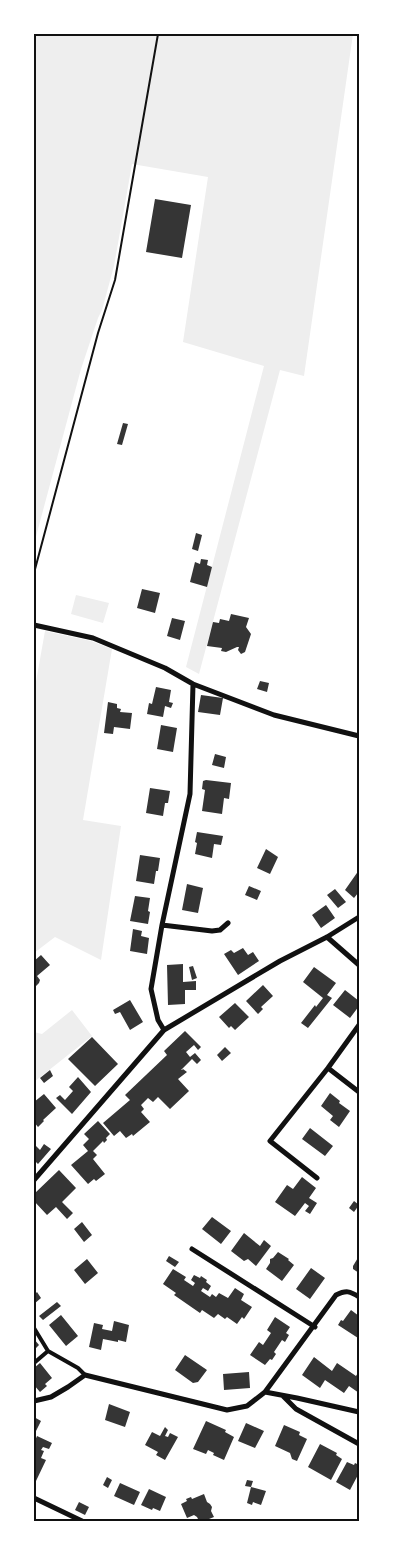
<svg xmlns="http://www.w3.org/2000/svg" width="393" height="1555" viewBox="0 0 393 1555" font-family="Signika,sans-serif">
<rect width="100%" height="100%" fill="#fff"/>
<path fill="#eee" d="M34 34H353L304 376 280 370 199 674 186 667 264 366 183 342 208 177 132 164 114 266 102 310 98 318 81 369 34 544Z
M76 595 109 603 103 623 71 614Z
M45 631 91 641 112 649 83 820 121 826 101 960 55 937 34 953V693Z
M72 1010 92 1036 34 1082V1032L42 1034Z"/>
<path fill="#353535" d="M155 199 191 205 182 258 146 252Z
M123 423 128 424 122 445 117 444Z
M196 533 202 535 198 551 192 549Z
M201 559 208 560 207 565 212 567 207 587 190 582 195 562 200 564Z
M142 589 160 593 155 613 137 608Z
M231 614 249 618 246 627 251 634 245 652 241 654 238 650 239 647H237L226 652 221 651 222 648 207 646 213 622 219 623 220 619 229 621Z
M172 618 185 621 180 640 167 636Z
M260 681 269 683 267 692 257 689Z
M156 687 171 690 169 702 173 703 171 708 165 706 163 717 147 714 149 703 152 704Z
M201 695 223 698 220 715 198 712Z
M108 702 117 704V708L121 709 120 712 132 713 130 729 114 727 113 734 104 733Z
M161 725 177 728 173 752 157 749Z
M215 754 226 757 224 768 212 765Z
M206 780 231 783 229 799 224 798 222 814 202 811 205 790 202 789 203 781Z
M150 788 170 791 168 803H165L163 816 146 813Z
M197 832 223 836 221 845 214 844 212 858 195 854 197 843 195 842Z
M266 849 278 857 270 874 257 868Z
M140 855 160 858 158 871H156L154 884 136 881Z
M359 862V894L358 893 354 898 345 890 359 870 357 868V865Z
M187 884 203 888 198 913 182 910Z
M249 886 261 891 257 900 245 895Z
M335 889 346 902 338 908 327 895Z
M135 896 150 898 148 911 150 912 148 924 130 921Z
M326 905 335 918 321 928 312 915Z
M133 929 142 931 141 936 149 938 147 954 130 951Z
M243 948 248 955 253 952 259 961 238 975 224 954 231 950 234 953Z
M41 955 50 965 37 976 40 980 39 983 34 988V961Z
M183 964V982L196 981V990H185V1004L168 1005 167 965Z
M193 966 197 978 192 980 189 967Z
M314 967 336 983 327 995 332 998 308 1028 301 1023 315 1005 316 1007 323 998 303 982Z
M263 985 273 996 261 1007 263 1009 258 1014 246 1001Z
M345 990 359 1001V1006L350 1018 333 1005Z
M130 1000 143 1022 130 1030 120 1012 115 1014 113 1010Z
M235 1003 249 1017 235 1030 231 1026 229 1028 219 1017Z
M185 1031 201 1047 198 1050 194 1045 186 1052 190 1057 195 1053 201 1060 197 1064 192 1059 181 1070H182L183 1069 187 1072 178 1079 189 1091 170 1109 158 1097 153 1102 148 1098 141 1105 144 1109 141 1112 150 1122 133 1136 132 1134 126 1138 120 1131 114 1136 103 1123 130 1100 125 1095 167 1055 164 1051Z
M92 1037 118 1064 95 1086 68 1059Z
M225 1047 231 1053 222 1061 217 1055Z
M50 1070 53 1076 44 1083 40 1078Z
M78 1077 91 1092 72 1114 56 1098 60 1095 65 1100 73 1091 69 1087Z
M330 1093 340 1101 339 1103 350 1111 339 1127 330 1120 333 1116 321 1106Z
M44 1094 56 1108 43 1120 44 1121 38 1127 34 1122V1102Z
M98 1121 110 1134 106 1138 107 1140 104 1143 103 1141 93 1151 97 1155 93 1159 105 1174 96 1181 94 1179 88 1184 71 1165 88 1151 83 1145 89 1139 84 1134Z
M310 1128 333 1146 325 1156 302 1139Z
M44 1144 51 1149 38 1164 35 1161 34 1163V1149L36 1146 40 1150Z
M59 1170 76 1188 62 1202 73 1213 67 1219 56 1207 47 1215 34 1201V1194Z
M302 1177 316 1188 309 1198 317 1203 310 1214 305 1211 309 1206 305 1203 295 1216 275 1202 287 1185 293 1189Z
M354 1201 359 1205 354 1212 349 1208Z
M212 1217 231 1231 221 1244 202 1229Z
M82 1222 92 1235 84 1242 74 1229Z
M244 1233 260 1246 264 1240 271 1246 256 1266 248 1259 244 1261 231 1251Z
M278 1252 289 1259 288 1260 294 1265 282 1281 266 1269 270 1263V1259L273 1258Z
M169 1256 179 1262 175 1267 166 1261Z
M359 1256V1273L353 1269V1266Z
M87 1259 98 1273 85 1284 74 1270Z
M311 1268 325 1278 310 1299 296 1289Z
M173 1269 186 1277 184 1280 193 1286 195 1283 191 1280 194 1275 200 1278 201 1276 207 1280 206 1282 211 1286 208 1291 203 1288 201 1291 210 1297 212 1294 216 1297 219 1293 228 1298 235 1288 244 1294 241 1300 252 1307 244 1319 242 1317 237 1324 227 1317 225 1319 218 1314 214 1318 202 1310 200 1313 174 1295 176 1293 163 1284Z
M37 1292 41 1298 34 1304V1295Z
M57 1302 61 1306 43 1320 39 1316Z
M351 1310 359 1316V1337L358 1338 338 1325 341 1320 343 1321Z
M61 1315 78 1336 66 1346 49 1325Z
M275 1317 290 1327 286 1333 289 1335 285 1342 282 1340 274 1352 276 1354 272 1360 270 1359 265 1365 250 1355 259 1342 263 1345 271 1333 267 1330Z
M114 1321 129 1325 126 1342 118 1340V1342L103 1339 101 1350 89 1347 94 1323 103 1325 102 1329 112 1331Z
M34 1339 39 1345 34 1350Z
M185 1355 207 1370 198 1382 193 1383 175 1370Z
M314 1357 332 1371 337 1363 356 1376 359 1371V1393L349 1386 344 1393 325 1380 320 1388 302 1375Z
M40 1363 52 1378 45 1384 47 1386 40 1392 34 1385V1368Z
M249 1372 250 1388 224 1390 223 1374Z
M109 1404 130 1412 125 1427 105 1420Z
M34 1417 41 1421 34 1435Z
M206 1421 226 1430 225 1432 234 1437 224 1460 213 1455 214 1453 208 1450 206 1454 193 1449Z
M246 1423 264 1431 255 1448 238 1441Z
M284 1425 300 1432 299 1435 307 1439 297 1461 292 1459 290 1453 275 1446Z
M165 1427 168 1430 165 1436 168 1437 170 1433 178 1437 165 1460 156 1455 158 1452 145 1445 152 1432 160 1436Z
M37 1436 52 1443 49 1449 43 1447 41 1450 44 1451 41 1458 46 1460 36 1481 34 1480V1443Z
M320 1444 337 1453 336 1455 342 1459 331 1480 308 1467Z
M347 1462 354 1465 355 1463 359 1465V1473L350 1490 336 1482Z
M107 1477 112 1480 108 1488 103 1485Z
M247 1480 253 1481 251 1487 245 1486Z
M120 1483 140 1492 134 1505 114 1496Z
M251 1487 266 1491 261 1505 253 1502 252 1505 247 1503Z
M149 1489 166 1497 160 1511 153 1508 152 1510 141 1505Z
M204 1494 207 1502 210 1504 212 1507 211 1511 214 1517 204 1521H199L197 1517 194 1515 187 1518 181 1504 187 1501 186 1499 191 1497 192 1499Z
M79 1502 89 1507 85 1515 75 1510Z"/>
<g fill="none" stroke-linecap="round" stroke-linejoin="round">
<path stroke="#111" stroke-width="2" d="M34 573 98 333 115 280 158 34"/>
<path stroke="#111" stroke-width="4" d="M34 1328 48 1351 78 1368 85 1375
M34 1363 48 1351"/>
<path stroke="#111" stroke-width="5" d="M34 625 93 638 165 668 193 684 274 715 359 736
M162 925 212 931 220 930 228 923
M327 937 359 965
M164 1030 158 1020 151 989 162 925 190 794 193 684
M328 1068 359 1092
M317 1178 270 1141 328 1068 359 1025
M34 1180 164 1030 280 961 327 937 359 917
M192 1249 315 1327
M265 1392 336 1295C346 1290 350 1291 359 1297
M283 1396 296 1409 359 1444
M34 1401 51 1397 68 1387 85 1375 227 1410 247 1406 265 1392 297 1398 359 1412
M34 1498 82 1521"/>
</g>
<rect width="393" height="1555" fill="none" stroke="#ffffff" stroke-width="70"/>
<rect x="35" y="35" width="323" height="1485" fill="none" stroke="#111" stroke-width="2"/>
</svg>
